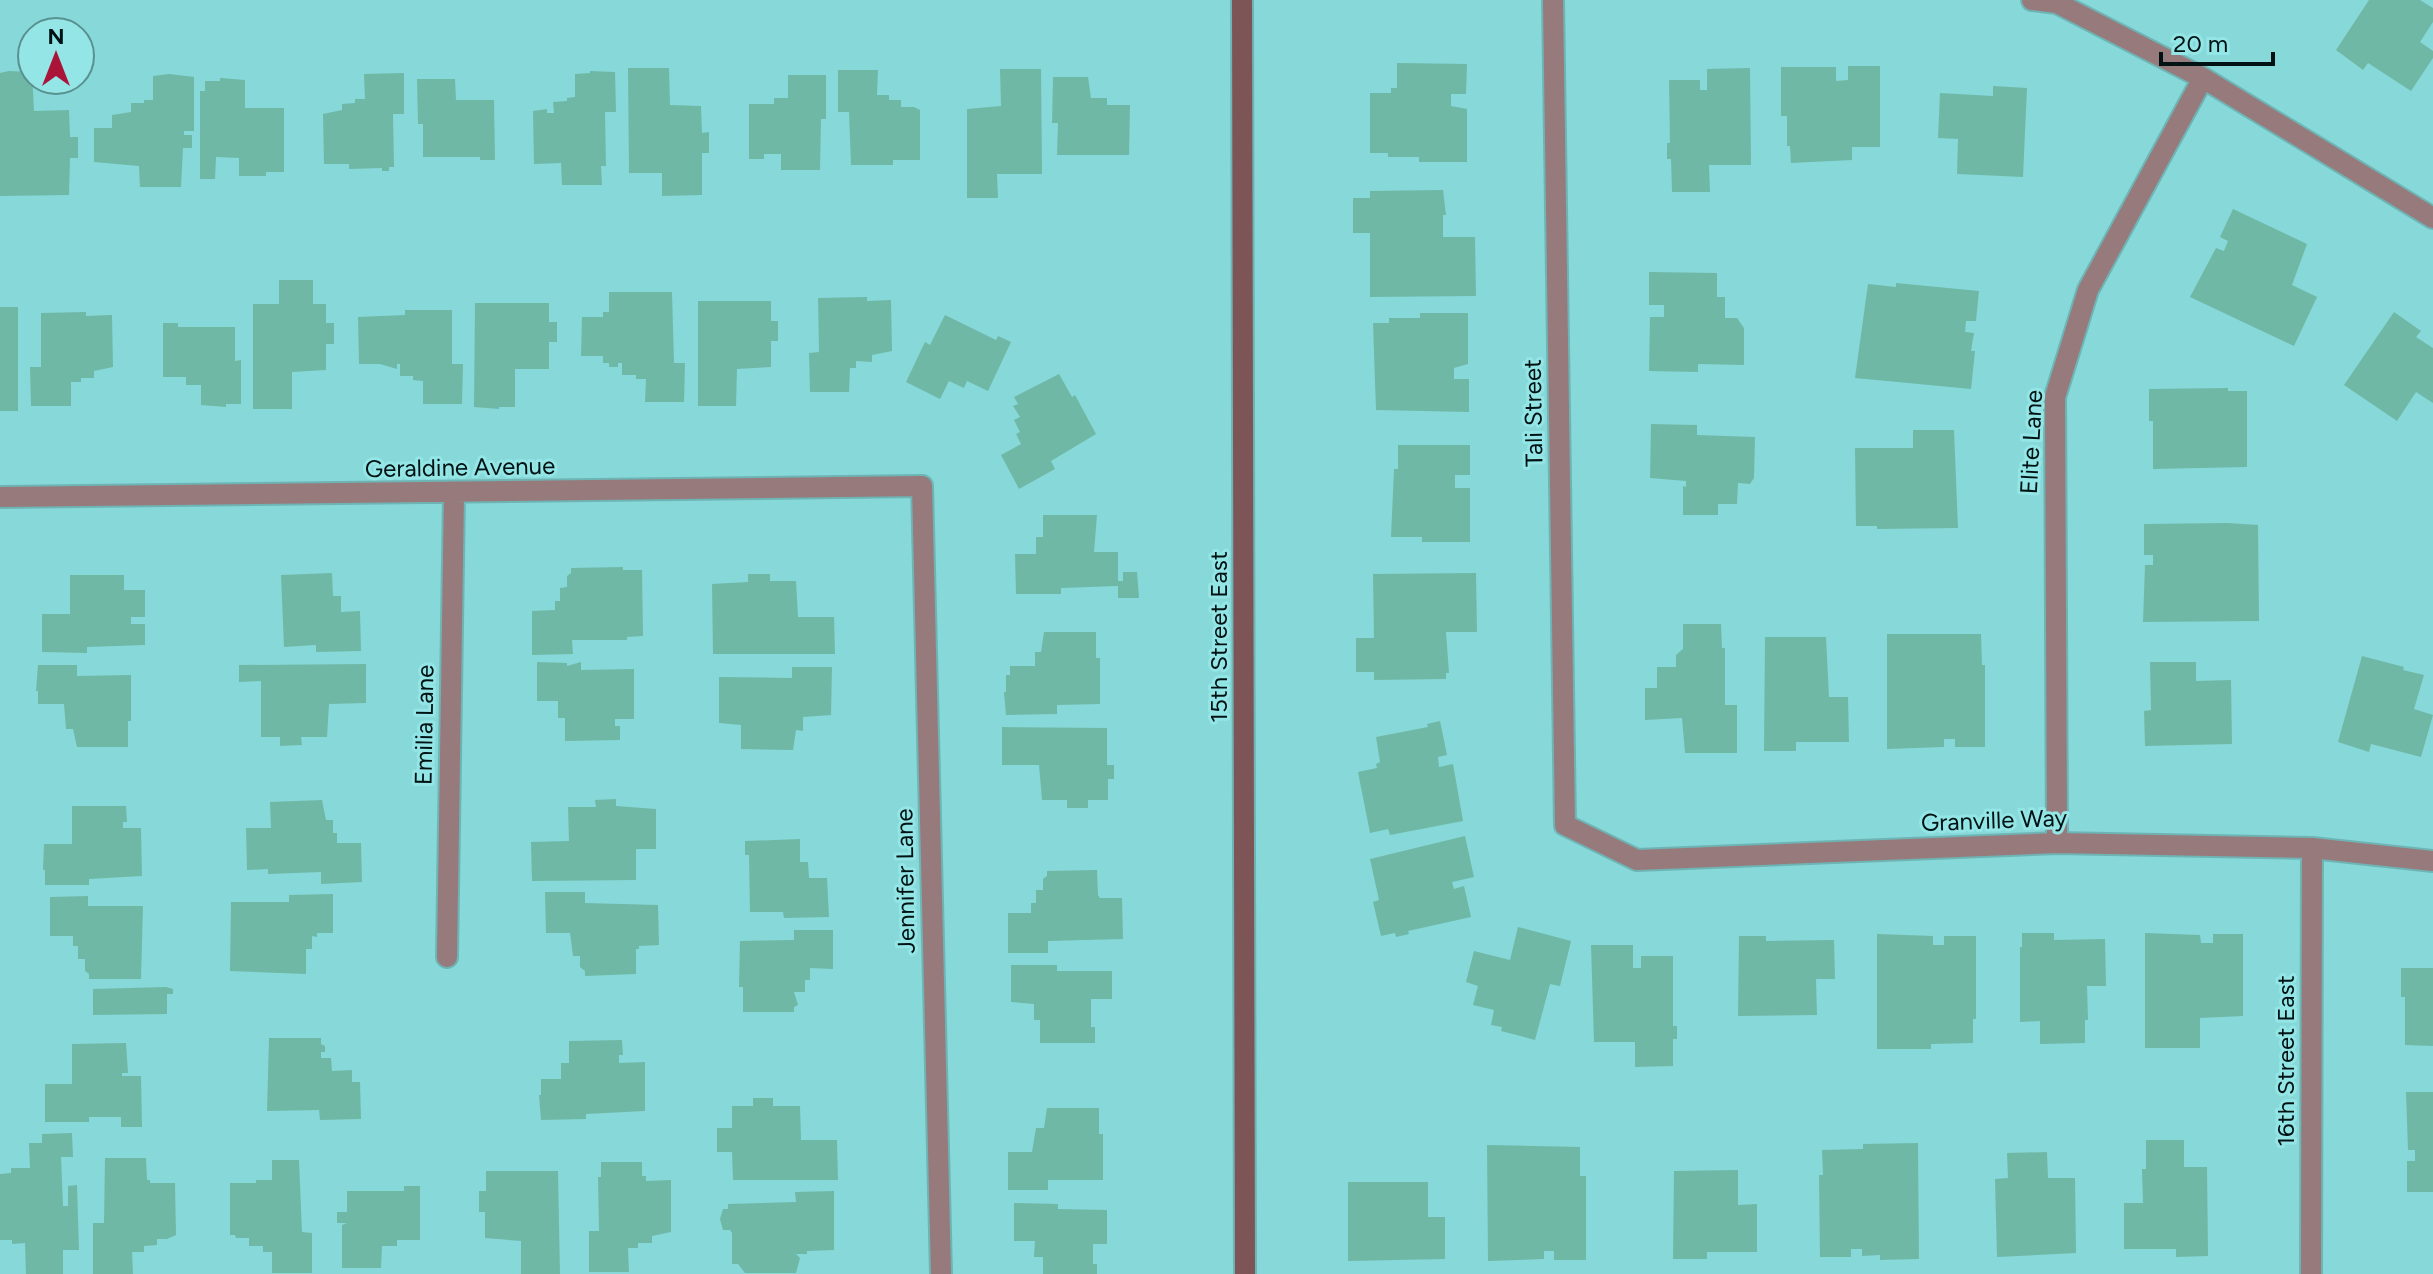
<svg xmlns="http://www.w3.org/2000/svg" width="2433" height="1274" viewBox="0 0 2433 1274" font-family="Figtree,sans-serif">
<rect width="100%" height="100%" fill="#87d8d8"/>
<path fill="#6fb8a6" d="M2369 0H2420L2433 8V22L2420 42 2433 51V58L2411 91 2368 63 2363 70 2336 50Z
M1397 63 1467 64 1466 94H1451V106L1467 109V162H1419V157H1388V153H1370V93H1391V88H1397Z
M1848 66H1880V147H1852V160L1791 163 1790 146H1787V116H1781V67H1836V81L1848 80Z
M628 68H669L670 105 701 106 702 133 709 132V153H702V195L662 196V173H629Z
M1750 68 1751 165H1709L1710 192H1672L1671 159H1667V143H1670L1669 80H1700V90H1707V69Z
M1000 69H1041L1042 174H997L998 198H967V109L1001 106Z
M838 70H878L877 95H889V100H901V107H914L920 110V160H893V165H851L849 112H838Z
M9 71 32 72 34 111 69 110 70 137H78V158H70L69 195 0 196V73Z
M590 71 615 72 616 112H605L606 166H601L602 185H562L561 163 534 164 533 111 547 109V113H554L553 102 567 101V98L575 97V74L590 73Z
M404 73V114H393L394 167H389V171H382V168L349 169V164H324L323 114 342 110V104L355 103V99H365L364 74Z
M169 74 194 77V131H184V135H192V148H183L181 187H140L139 166 94 162V128H112V115L131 112V103H144V100H153V76Z
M788 75H826V119H821L820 170H781V154H764V159H749V104H774V98H788Z
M1053 77H1088L1091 98H1107V105H1130L1129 155H1057L1058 123H1052Z
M220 78 245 80V108H284V172H266V176H239V158L216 157 215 179H200V91H205V81H220Z
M417 79H455L456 100H494L495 160H480V157H423V124H418Z
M1993 86 2027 88 2023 177 1957 174 1958 139 1938 138 1940 93 1993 96Z
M1443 190 1446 215H1443V237H1475L1476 296 1370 297V233H1353V198H1370V191Z
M2233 209 2307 244 2292 285 2317 297 2294 346 2190 297 2216 248 2224 251 2228 241 2220 237Z
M1649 272 1717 273V297H1725V318H1737L1744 328V365L1698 364V372L1649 371 1650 317H1664V305H1649Z
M279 280H313V304H326V323H334V344H326V370L292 372V409H253V304H279Z
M1896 283 1979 291 1976 321H1966L1965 332 1974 333 1971 351H1975L1971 389 1855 378 1868 284 1896 287Z
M609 292H672L674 363H685L684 402H645L646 379H636V375H622V363H618V367H609V363H603V356H581L582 317H603V312H609Z
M867 297V301L891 300 892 351 872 355V362L856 361V368H850L849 392H810L809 353 819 352 818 298Z
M698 301H771V321H778V341H771V367L737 369 736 406H698Z
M475 303H549V322H557V342H549V369H515V407H499V409L474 407Z
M0 307H18V411H0Z
M405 310H452V364H463L462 404H423V381L413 380V376H400V364H397V369L380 364H359L358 317 405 315Z
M86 312V316L112 315 113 367 94 371V378H81V382H71V406H31L30 367H41V313Z
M2394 312 2421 331 2416 337 2433 348V403L2416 392 2397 421 2344 385Z
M1420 313H1468V364L1454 368V379H1469V412L1376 410 1373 323H1389V318H1420Z
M945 315 996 340 998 336 1011 342 988 391 967 381 964 388 949 381 940 399 906 382 925 342 930 345Z
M163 323H178V327H235V361L241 360V404H226V407L201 405V385H186V377H163Z
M1059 374 1072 397 1075 395 1096 434 1051 461 1055 469 1019 489 1001 455 1021 444 1016 434 1020 432 1014 420 1020 417 1013 406 1018 404 1014 397Z
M2228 388V391H2247V467L2153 469V421H2149V389Z
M1651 424 1697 425V435L1755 437 1754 478 1750 484 1738 483 1737 504H1718V515H1683V486L1686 487V481L1650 478Z
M1913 430H1954L1958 528 1877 529V526H1856L1855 448H1913Z
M1398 445H1470V475H1455V488H1470V542H1422V537H1391L1394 469H1398Z
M1043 515H1097L1094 552H1118V581H1123V572H1137L1139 598H1118V586L1061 588V594H1016L1015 554H1036V537H1043Z
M2227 523 2258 525 2259 621 2143 622 2145 565H2153V555H2144V524Z
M623 567V570H642L643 636 627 637V640H572L573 654 532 655V611L555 610V601H560V588L567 587V576L571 573V568Z
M332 573 333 596H341V612L360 611 361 651 316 652V645L284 647 281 575Z
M1476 573 1477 632H1446L1449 673H1446V679L1374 680V672H1356V638H1374L1373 574Z
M748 574H770V581H796L798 617H834L835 654H713L712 584 748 582Z
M70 575H124V590H145V617H131V624H145V645L87 647V653L42 652V614H70Z
M1683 624H1721L1722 648H1725V705H1737V753H1685L1682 718 1645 720V688H1657V667H1676V655L1683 649Z
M1044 632H1096V658H1100V704L1057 705V714L1006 715 1004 692H1006V675H1010V666H1035V652H1041Z
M1887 634H1981L1982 665H1985V747H1955V739H1944V747L1887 749Z
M1765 637H1826L1829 697H1848L1849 742H1796V751H1764Z
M2362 656 2404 667 2403 670 2424 675 2414 709 2433 715 2421 757 2371 744 2369 752 2338 742Z
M537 662 567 663V666L581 662V670L634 669V719H615V726H620V740L565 741V718H558V701H537Z
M2150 662H2196V681L2231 680 2232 744 2145 746 2144 711 2151 710Z
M366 664V703L329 704 327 737H301L302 745 280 746V737H261V681L239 682V665Z
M38 665H77V676L131 675V721H128V747H77L73 729H66L64 704H38V691H36Z
M792 667H832L831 715 803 717V731L796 730 793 750 741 749V725L719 723V677L792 678Z
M1440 721 1447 755 1438 757 1439 767 1453 764 1463 821 1390 835 1388 829 1370 833 1358 772 1377 768 1376 764 1380 762 1376 737 1428 727 1427 724Z
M1002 727 1107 728V765H1114V779H1108V800H1088V808H1067V800H1042L1039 765H1002Z
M616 799V806L656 809V849H636V880L532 881 531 842 569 841 568 807H596L595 800Z
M322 800 326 820H333V833H337V843H361L362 882 321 884V872L268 874V869L247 870 246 828H271L270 802Z
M72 806H126L127 822H123V828H141L142 876 89 879V885H45V870H43L44 844H72Z
M1465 836 1474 877 1452 882 1454 889 1464 886 1471 917 1408 931 1409 934 1396 937 1395 933 1381 936 1373 902 1379 900 1370 859Z
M800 839V862H808L809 878H827L829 917 784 918 783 912H750L749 855H745V841Z
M1097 870 1098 895 1100 898H1122L1123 939 1048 941V953H1008V913H1031V903H1036V890H1043V879L1047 876V871Z
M545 892H585V903L658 905 659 945 639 946V949H636V974L585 976V971L580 967V956H573L570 933H546Z
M333 894V933H317V937L312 936V949H306V974L230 971 231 902H289V895Z
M88 896V906H143L141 979H89V974L85 971V959H78V946H73V936H50V897Z
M1518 927 1571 941 1560 986 1550 984 1535 1040 1501 1031 1502 1027 1491 1025 1494 1010 1473 1005 1478 986 1466 982 1474 951 1510 960Z
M794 930H833V969L810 968V980H805V992H794L798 1005 794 1007V1012H743V987H739L740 941 794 940Z
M2022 933H2054V940L2105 939 2106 986H2087L2088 1020H2085V1043L2040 1044V1021L2020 1022V947H2022Z
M2145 933 2200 935 2201 943H2213V934H2243V1016L2200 1018V1048H2145Z
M1877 934 1933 936V945H1944V936H1976V1019H1973V1043L1931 1044V1049H1877Z
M1739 936H1766V941L1834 940 1835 979H1816L1817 1015 1738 1016Z
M1591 945H1633V968H1641V956H1673V1026H1677V1039H1673V1066L1635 1067V1042H1594Z
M1011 965H1057V971H1112V999H1091V1027H1095V1043H1040V1020H1034V1004L1011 1002Z
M2401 968H2433V1046L2405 1045V997H2401Z
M166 987 173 989V994H167V1014L93 1015V989Z
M269 1038H321V1044L325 1046V1052H321V1058H331L332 1071 352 1070V1082H360L361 1119 320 1120 319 1110 267 1111Z
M622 1040 623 1055H619V1063L645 1062V1111L586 1114V1119L541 1120 539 1095H541V1079H561V1063H569V1041Z
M126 1043 128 1073H122V1076H141L142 1127H121V1117H89V1122H45V1084H72V1044Z
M2406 1092H2433V1192H2407V1161H2415V1150H2408Z
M753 1098H773V1106H800L801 1140H837L838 1180H733L732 1152H717V1128H732V1106H753Z
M1047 1108H1099V1134H1103V1180H1048V1190H1008V1152H1032L1036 1128H1044Z
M72 1133 73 1157H61L63 1206H68V1186L77 1185 79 1250H63V1274H26L25 1243 12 1244V1240H0V1174L11 1173V1168H30L29 1143H42V1134Z
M2146 1140H2184V1167H2207L2208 1256 2176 1257V1249H2124V1203H2143L2142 1169H2146Z
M1918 1143 1919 1259 1880 1260V1255L1862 1256V1249H1851V1257H1820L1819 1175H1823L1822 1150 1863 1149V1144Z
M1487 1145 1580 1147V1176H1586V1260H1554V1251H1544V1259L1488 1261Z
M2047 1152 2048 1178H2075L2076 1253 1997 1257 1995 1179 2008 1178 2007 1153Z
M105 1158H146L147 1180H150V1183H175L176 1235 167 1239H157V1245L144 1246V1252H132L133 1274H93V1223H104Z
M272 1160H299L302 1232 312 1233V1273H272V1252H263V1246H249V1238H236L235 1235H230V1183H256V1180H272Z
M601 1162H642V1176H646V1181L671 1180V1232L652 1236V1243H638V1248H628L629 1272H589V1231H599L598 1177H601Z
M1738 1170V1205L1757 1204V1252H1707V1259H1673L1674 1171Z
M486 1171H558L560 1274H521V1241L485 1238V1212H479V1191H486Z
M1348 1182H1428V1217H1445V1259L1348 1261Z
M404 1186H420V1240H397V1246H382L381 1268H342V1225L347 1223H337V1212H347V1191H404Z
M834 1191V1250L807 1251V1254H796L800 1258 796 1273H745L738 1264H732V1233L730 1230H723L720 1219 723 1209H728V1204L796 1202 795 1192Z
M1014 1203 1058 1204V1209L1107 1210V1244H1093V1264H1097V1274H1043V1257H1034L1035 1241H1014Z"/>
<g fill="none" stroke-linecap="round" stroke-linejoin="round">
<defs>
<path id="street" d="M1553 0 1565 825 1637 860 2057 843 2312 848 2433 861
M2032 0 2057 3 2203 78 2433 218
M0 497 922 486 941 1274
M2057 843 2055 397 2088 290 2203 78
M447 957 454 493
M2311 1274 2312 848"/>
<path id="secondary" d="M1242 0 1245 1274"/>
</defs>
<use href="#street" stroke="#6fb4b5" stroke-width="24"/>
<use href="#secondary" stroke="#6fb4b5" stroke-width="24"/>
<use href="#street" stroke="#977a7b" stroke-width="20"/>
<use href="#secondary" stroke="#7d5557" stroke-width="20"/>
</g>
<g text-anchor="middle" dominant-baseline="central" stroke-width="6" stroke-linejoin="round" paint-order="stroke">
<g font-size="24" fill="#001213" stroke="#94e5e5">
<text transform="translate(1533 413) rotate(-91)">Tali Street</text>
<text transform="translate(2031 442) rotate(-87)">Elite Lane</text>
<text transform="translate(460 467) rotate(-1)">Geraldine Avenue</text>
<text transform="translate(1218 637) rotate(-90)">15th Street East</text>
<text transform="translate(424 725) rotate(-89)">Emilia Lane</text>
<text transform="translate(1994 820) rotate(-2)">Granville Way</text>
<text transform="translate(905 881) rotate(-91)">Jennifer Lane</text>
<text transform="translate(2285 1061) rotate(-90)">16th Street East</text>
</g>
</g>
<g transform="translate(56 56)"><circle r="38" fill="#94e5e5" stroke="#599191" stroke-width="2"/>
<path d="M0-6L14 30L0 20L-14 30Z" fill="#aa1439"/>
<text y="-12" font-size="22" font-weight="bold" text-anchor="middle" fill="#001213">N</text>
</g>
<path d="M2161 52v12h112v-12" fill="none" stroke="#001213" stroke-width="4"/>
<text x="2173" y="52" font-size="24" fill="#001213" stroke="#94e5e5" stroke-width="6" paint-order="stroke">20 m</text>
</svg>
